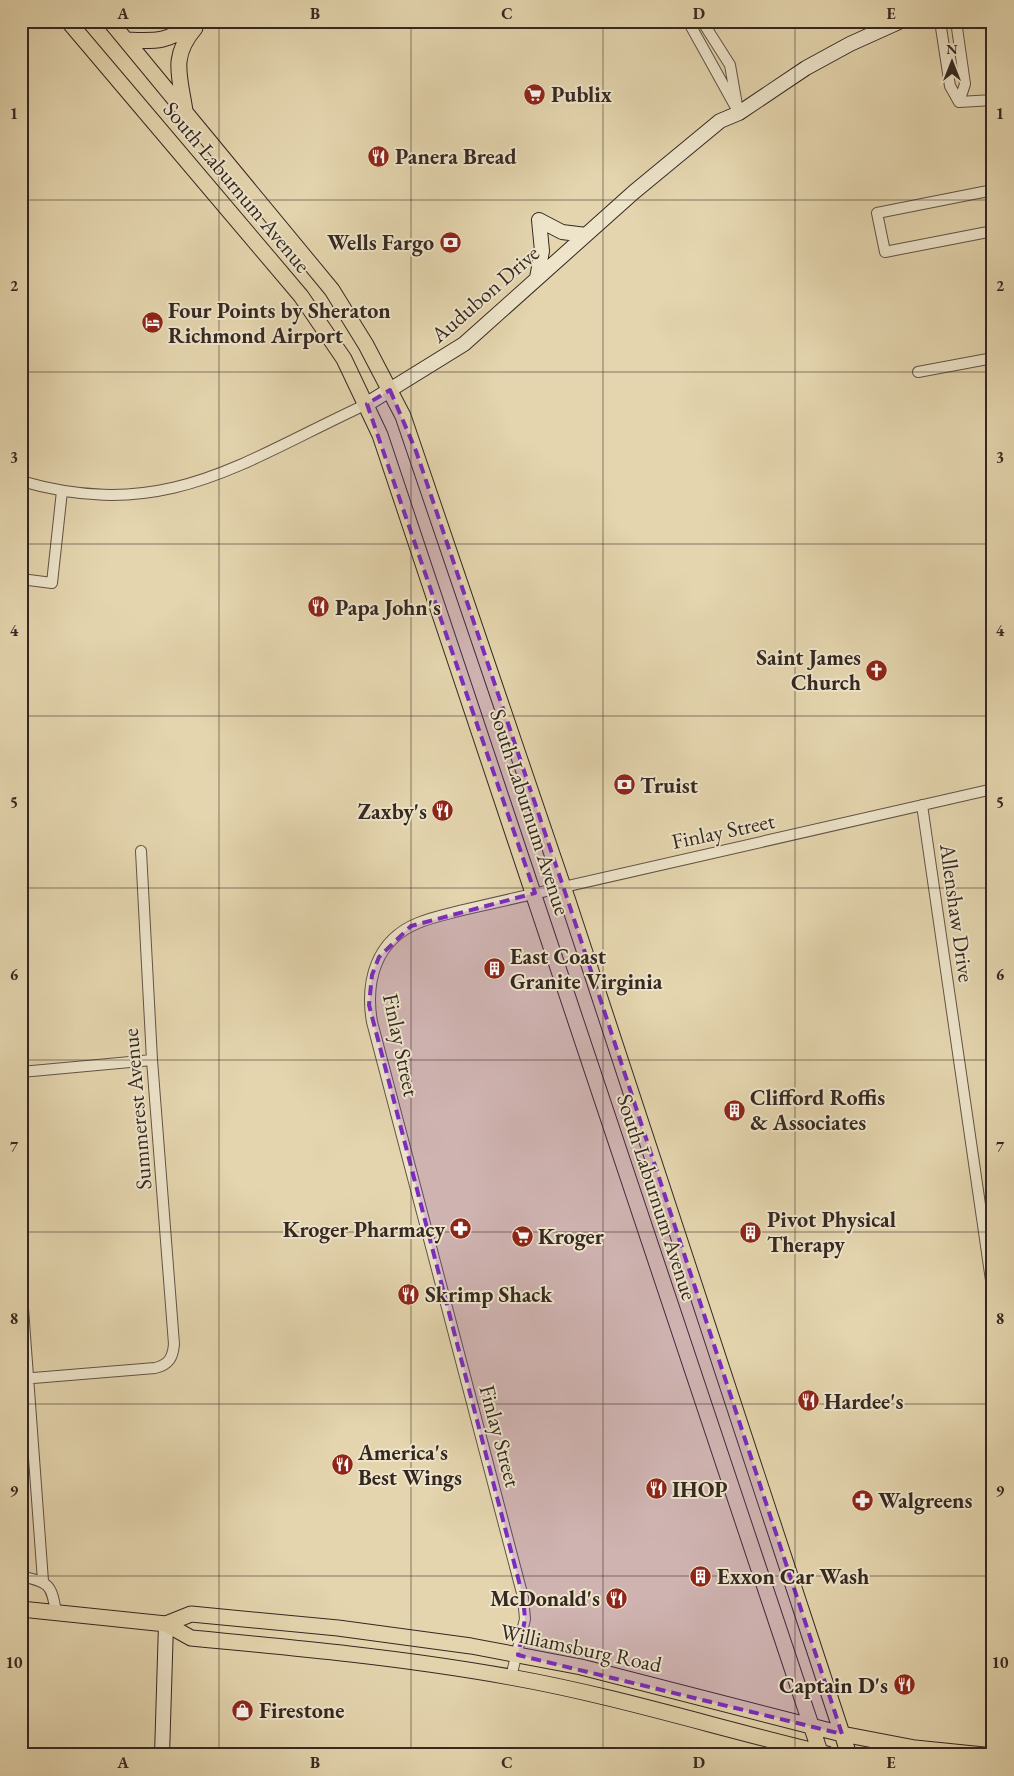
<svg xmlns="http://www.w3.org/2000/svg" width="1014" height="1776" viewBox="0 0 1014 1776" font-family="'EB Garamond',serif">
<rect width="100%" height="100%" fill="#e4d5ae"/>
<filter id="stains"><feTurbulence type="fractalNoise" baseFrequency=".004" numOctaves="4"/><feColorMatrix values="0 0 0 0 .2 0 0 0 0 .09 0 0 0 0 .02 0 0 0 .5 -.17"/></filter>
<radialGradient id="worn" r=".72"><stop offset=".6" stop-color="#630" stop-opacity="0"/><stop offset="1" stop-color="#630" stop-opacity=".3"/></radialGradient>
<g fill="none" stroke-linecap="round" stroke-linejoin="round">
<defs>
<path id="street" d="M688 21 739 113
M702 21 730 65 737 105
M940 21 950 86 959 102
M956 21 965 84 959 102
M959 102 993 100
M991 160 993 168
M993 190 877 213 885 252 993 231
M918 372 993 358
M21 481C166 523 241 462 367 404
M21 579 52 583 62 491
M922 805 993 1294
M21 1072 152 1060
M21 1281 43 1581
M21 1379 155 1368C169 1365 173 1357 174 1344L152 1060 141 851
M21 1576C50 1583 51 1584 56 1612
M511 1677 525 1619 523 1597 372 1022C365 981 376 940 418 923 432 917 448 914 463 910L993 789"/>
<path id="secondary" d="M539 220 562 232 586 235
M537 278 542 251 539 220
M367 404 464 344 634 192 720 121 739 113 806 68 850 44 901 21
M162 1755 166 1624"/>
<path id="primary" d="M68 21 301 296 344 359 380 435 821 1755
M110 21 332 290 366 345 403 416 568 901 849 1755
M126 40C154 41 168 43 190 24
M185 111C180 76 170 57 195 28
M21 1609 166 1624 191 1638C298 1648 404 1658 510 1677 617 1696 721 1729 827 1754
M166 1624 191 1614 338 1628 471 1646 581 1667 842 1734 915 1748 984 1755"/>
</defs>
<use href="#street" stroke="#615345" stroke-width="12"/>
<use href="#secondary" stroke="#352822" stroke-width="16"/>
<use href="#primary" stroke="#352822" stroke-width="17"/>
<use href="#street" stroke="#ede4ca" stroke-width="10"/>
<use href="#secondary" stroke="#ede4ca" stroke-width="14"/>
<use href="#primary" stroke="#e4d5ae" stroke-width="15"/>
</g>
<path fill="#7b2cbf" fill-opacity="0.2" stroke="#7b2cbf" stroke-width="4" stroke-dasharray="10 6" stroke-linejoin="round" d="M390 390 416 451 568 901 842 1734 518 1655 525 1619 523 1597 369 1005 372 975 379 957 411 926 535 893 367 404Z"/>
<path fill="none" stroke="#352822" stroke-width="1" stroke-opacity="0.55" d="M219 21V1755M411 21V1755M603 21V1755M795 21V1755M21 200H993M21 372H993M21 544H993M21 716H993M21 888H993M21 1060H993M21 1232H993M21 1404H993M21 1576H993"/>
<defs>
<symbol id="supermarket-disc" viewBox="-11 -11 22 22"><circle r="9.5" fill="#8f2418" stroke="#ede4ca"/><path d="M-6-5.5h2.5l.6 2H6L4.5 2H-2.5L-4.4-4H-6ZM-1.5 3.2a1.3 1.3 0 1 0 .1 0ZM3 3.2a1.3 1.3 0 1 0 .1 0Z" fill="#fff"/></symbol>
<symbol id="restaurant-disc" viewBox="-11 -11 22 22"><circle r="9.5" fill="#8f2418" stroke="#ede4ca"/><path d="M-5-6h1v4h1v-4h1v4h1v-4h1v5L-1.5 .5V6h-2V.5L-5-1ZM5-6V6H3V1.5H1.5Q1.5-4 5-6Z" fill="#fff"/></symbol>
<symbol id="bank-disc" viewBox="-11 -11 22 22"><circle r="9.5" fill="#8f2418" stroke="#ede4ca"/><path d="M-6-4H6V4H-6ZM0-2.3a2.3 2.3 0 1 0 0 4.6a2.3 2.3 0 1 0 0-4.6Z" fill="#fff"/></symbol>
<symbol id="hotel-disc" viewBox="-11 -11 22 22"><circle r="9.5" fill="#8f2418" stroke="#ede4ca"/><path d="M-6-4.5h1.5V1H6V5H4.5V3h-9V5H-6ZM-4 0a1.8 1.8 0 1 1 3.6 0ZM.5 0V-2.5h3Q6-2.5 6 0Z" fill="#fff"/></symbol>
<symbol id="church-disc" viewBox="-11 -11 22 22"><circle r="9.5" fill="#8f2418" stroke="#ede4ca"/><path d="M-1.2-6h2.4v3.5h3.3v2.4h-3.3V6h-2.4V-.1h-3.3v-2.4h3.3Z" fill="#fff"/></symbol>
<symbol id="building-disc" viewBox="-11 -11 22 22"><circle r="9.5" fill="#8f2418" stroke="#ede4ca"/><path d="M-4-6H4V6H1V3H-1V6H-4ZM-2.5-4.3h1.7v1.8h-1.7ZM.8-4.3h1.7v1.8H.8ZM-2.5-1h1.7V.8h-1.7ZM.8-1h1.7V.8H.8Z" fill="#fff"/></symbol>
<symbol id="pharmacy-disc" viewBox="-11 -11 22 22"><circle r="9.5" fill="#8f2418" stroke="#ede4ca"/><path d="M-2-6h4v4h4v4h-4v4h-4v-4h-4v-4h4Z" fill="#fff"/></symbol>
<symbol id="shop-disc" viewBox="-11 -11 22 22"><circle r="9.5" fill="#8f2418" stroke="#ede4ca"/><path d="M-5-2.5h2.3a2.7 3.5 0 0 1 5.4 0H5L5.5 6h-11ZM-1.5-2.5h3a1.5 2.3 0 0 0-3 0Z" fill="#fff"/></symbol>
</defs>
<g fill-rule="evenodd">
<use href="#supermarket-disc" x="522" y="82" width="25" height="25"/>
<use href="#restaurant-disc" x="366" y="144" width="25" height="25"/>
<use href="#bank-disc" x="438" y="230" width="25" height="25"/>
<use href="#hotel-disc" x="140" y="310" width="25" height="25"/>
<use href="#restaurant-disc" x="306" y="594" width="25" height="25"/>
<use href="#church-disc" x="864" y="658" width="25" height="25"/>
<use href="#bank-disc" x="612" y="772" width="25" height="25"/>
<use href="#restaurant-disc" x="430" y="798" width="25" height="25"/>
<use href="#building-disc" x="482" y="956" width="25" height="25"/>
<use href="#building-disc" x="722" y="1098" width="25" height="25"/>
<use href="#pharmacy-disc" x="448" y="1216" width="25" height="25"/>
<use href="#building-disc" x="738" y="1220" width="25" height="25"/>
<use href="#supermarket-disc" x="510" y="1224" width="25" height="25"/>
<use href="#restaurant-disc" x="396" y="1282" width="25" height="25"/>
<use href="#restaurant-disc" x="796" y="1388" width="25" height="25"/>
<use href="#restaurant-disc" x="330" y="1452" width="25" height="25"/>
<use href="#restaurant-disc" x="644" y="1476" width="25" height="25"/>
<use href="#pharmacy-disc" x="850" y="1488" width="25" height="25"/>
<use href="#building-disc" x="688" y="1564" width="25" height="25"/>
<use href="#restaurant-disc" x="604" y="1586" width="25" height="25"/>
<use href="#restaurant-disc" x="892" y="1672" width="25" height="25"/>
<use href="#shop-disc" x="230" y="1698" width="25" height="25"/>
</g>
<g text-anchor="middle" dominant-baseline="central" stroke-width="4" stroke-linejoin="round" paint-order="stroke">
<g font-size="22" font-weight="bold" fill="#352822" stroke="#ede4ca" text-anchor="start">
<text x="551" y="94">Publix</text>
<text x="395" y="156">Panera Bread</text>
<text x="434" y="242" text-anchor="end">Wells Fargo</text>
<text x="168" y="310">Four Points by Sheraton<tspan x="168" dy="25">Richmond Airport</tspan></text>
<text x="335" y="607">Papa John's</text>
<text x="861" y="657" text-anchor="end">Saint James<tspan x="861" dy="25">Church</tspan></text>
<text x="640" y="785">Truist</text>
<text x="427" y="811" text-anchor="end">Zaxby's</text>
<text x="510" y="956">East Coast<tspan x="510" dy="25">Granite Virginia</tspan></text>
<text x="750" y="1097">Clifford Roffis<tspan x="750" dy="25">&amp; Associates</tspan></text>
<text x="767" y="1219">Pivot Physical<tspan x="767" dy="25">Therapy</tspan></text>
<text x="445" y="1229" text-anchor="end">Kroger Pharmacy</text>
<text x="538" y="1236">Kroger</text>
<text x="425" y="1294">Skrimp Shack</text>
<text x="824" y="1401">Hardee's</text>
<text x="358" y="1452">America's<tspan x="358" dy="25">Best Wings</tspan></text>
<text x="672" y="1489">IHOP</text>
<text x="878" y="1500">Walgreens</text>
<text x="717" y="1576">Exxon Car Wash</text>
<text x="600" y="1598" text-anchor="end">McDonald's</text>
<text x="888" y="1685" text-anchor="end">Captain D's</text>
<text x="259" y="1710">Firestone</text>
</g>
<g font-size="22" fill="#352822" stroke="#ede4ca">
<text transform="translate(237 187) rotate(50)">South Laburnum Avenue</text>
<text transform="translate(485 294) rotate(-41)">Audubon Drive</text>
<text transform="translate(530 812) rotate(72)">South Laburnum Avenue</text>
<text transform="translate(723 831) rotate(-12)">Finlay Street</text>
<text transform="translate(957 913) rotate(82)">Allenshaw Drive</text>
<text transform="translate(401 1045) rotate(78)">Finlay Street</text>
<text transform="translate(137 1109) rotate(-95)">Summerest Avenue</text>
<text transform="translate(657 1197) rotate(72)">South Laburnum Avenue</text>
<text transform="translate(500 1436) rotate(75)">Finlay Street</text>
<text transform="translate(581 1648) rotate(12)">Williamsburg Road</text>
</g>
</g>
<rect width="1014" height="1776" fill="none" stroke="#e4d5ae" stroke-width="55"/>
<g transform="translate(952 62)" stroke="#ede4ca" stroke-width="4" paint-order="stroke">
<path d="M0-4L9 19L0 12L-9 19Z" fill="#352822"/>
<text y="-8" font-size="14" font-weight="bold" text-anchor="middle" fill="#352822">N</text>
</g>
<rect x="28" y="28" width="958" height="1720" fill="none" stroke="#352822" stroke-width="2"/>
<g font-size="16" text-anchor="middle" font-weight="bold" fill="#352822">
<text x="123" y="19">A</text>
<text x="315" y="19">B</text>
<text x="507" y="19">C</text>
<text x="699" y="19">D</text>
<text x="891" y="19">E</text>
<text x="14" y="119">1</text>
<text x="1000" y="119">1</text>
<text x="14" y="291">2</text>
<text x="1000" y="291">2</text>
<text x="14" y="463">3</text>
<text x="1000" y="463">3</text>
<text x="14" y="636">4</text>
<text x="1000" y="636">4</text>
<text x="14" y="808">5</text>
<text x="1000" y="808">5</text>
<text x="14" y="980">6</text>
<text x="1000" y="980">6</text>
<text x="14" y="1152">7</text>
<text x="1000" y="1152">7</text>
<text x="14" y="1324">8</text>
<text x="1000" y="1324">8</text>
<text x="14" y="1496">9</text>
<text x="1000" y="1496">9</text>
<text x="14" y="1668">10</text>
<text x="1000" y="1668">10</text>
<text x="123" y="1768">A</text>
<text x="315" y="1768">B</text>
<text x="507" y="1768">C</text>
<text x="699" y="1768">D</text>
<text x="891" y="1768">E</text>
</g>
<rect width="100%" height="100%" filter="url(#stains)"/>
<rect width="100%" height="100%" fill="url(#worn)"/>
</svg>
